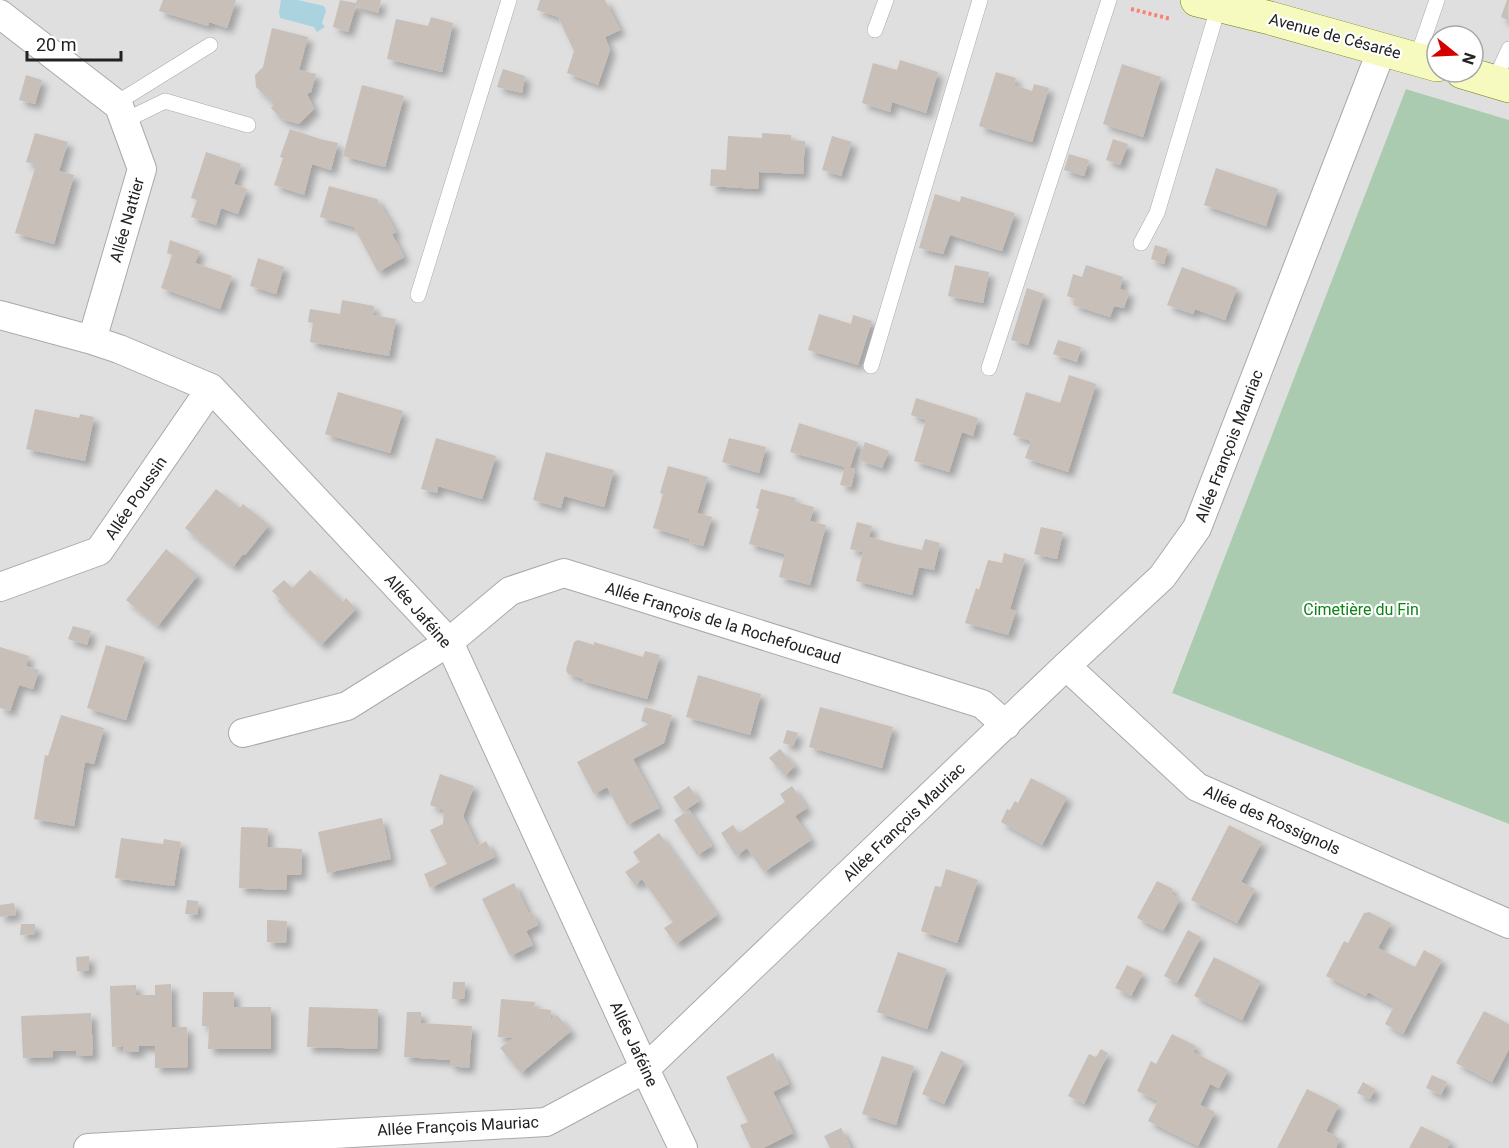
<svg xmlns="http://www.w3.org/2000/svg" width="1509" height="1148" viewBox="0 0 1509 1148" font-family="Roboto,sans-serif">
<defs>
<filter id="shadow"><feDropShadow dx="5.5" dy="5.5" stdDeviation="3" flood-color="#0004"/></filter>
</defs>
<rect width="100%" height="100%" fill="#f2efe9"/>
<path fill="#e0dfdf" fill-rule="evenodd" d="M0 0H1509V120L1407 89 1172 692 1509 824V1148H0ZM1437 36H1473V72H1437Z"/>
<path fill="#aacbaf" d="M1406 89 1509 120V824L1172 693Z"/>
<path fill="#aad3df" d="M281 0H298L324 6 326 11 322 23 325 27 317 32 314 27 280 18 279 12Z"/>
<path fill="#c7bfb8" filter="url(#shadow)" d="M163 0H236L227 28 209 22 208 26 159 11Z
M340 0 356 3 357 0H381L378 13 356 6 348 32 333 27Z
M540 0H605L620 30 605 37 610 50 598 85 567 73 574 51 558 17 537 10Z
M1507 0H1509L1508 20 1501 17Z
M431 17 453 23 442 72 387 59 396 19 428 26Z
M272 28 308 37 299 70 316 74 311 92 307 94 314 109 299 124 282 119 271 108 274 104 256 87 255 75 263 67Z
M900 60 938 72 926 113 892 102 890 112 862 103 873 63 897 70Z
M1122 64 1161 77 1143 137 1103 124Z
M503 69 525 76 522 93 497 87Z
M996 72 1016 78 1014 85 1032 91 1034 84 1049 88 1032 142 979 126Z
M26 75 42 80 35 104 19 100Z
M362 85 404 96 385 167 343 156Z
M290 129 320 139 338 143 331 170 312 164 304 195 274 185 283 158 280 157Z
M35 133 68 142 59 171 74 175 54 244 15 233 36 165 26 162Z
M762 133 791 135V140L805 141 803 174 759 172 758 189 710 186 711 169 726 170 728 136 762 138Z
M832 136 852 142 841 176 822 170Z
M1113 139 1128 144 1120 165 1106 160Z
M206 152 241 164 234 184 247 189 238 214 221 208 216 225 191 217 197 200 191 198Z
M1069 154 1089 160 1084 176 1064 170Z
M1216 168 1278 189 1266 226 1204 205Z
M329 186 377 199 396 232 392 234 404 257 378 272 354 227 320 217Z
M935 194 960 202 961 196 1015 213 1002 251 950 235 943 254 919 248Z
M170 240 200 251 195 263 232 276 220 309 161 288 172 255 167 253Z
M1155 245 1168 249 1164 264 1151 259Z
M258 258 284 267 276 294 250 286Z
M955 265 989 272 983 303 948 296Z
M1086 265 1123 277 1120 289 1129 292 1124 308 1114 306 1110 317 1073 305 1075 299 1067 296 1073 274 1082 277Z
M1182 267 1237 288 1225 320 1195 309 1193 314 1167 305Z
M1027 288 1044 294 1028 345 1011 340Z
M342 300 374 306 373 315 396 319 389 356 310 342 313 323 308 322 310 309 340 314Z
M819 314 851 324 853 315 872 321 858 365 808 350Z
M1058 340 1081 347 1077 362 1053 354Z
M1069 375 1096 384 1068 472 1025 458 1031 441 1013 435 1026 392 1060 403Z
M338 392 403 411 390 453 325 434Z
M916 398 978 418 973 436 962 432 949 472 914 461 926 420 911 415Z
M35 409 79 418 80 414 94 417 85 461 26 449Z
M799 423 858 442 850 468 855 469 851 487 840 485 845 467 790 452Z
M436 438 496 456 482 499 438 486 437 493 421 489Z
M729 438 766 447 759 473 722 462Z
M865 442 889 451 882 468 859 460Z
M546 452 614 470 604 507 564 496 561 508 533 500Z
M668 466 708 477 697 513 712 517 703 546 689 542 690 539 653 528 663 494 660 493Z
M216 489 240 508 243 504 269 525 245 555 243 554 233 567 185 528Z
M761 489 796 498 795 502 814 507 810 521 826 525 810 585 779 577 785 554 749 544 759 509 756 508Z
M857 522 872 526 869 537 895 544 922 550 925 539 940 543 934 570 919 567 912 595 856 581 863 552 850 549Z
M1041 527 1063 532 1057 559 1034 554Z
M166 549 198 575 158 626 126 600Z
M1004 553 1025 559 1010 609 1016 611 1008 635 965 623 976 588 979 590 988 560 1002 563Z
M310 570 343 602 346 598 356 609 321 645 278 601 280 599 272 591 284 580 292 588Z
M73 626 91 631 87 645 68 639Z
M578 640 594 645V642L643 657 645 651 660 655 647 699 583 681V679L568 674 566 670 574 642Z
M106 645 145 657 126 720 87 708Z
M0 647 29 656 26 666 39 670 33 689 19 685 10 711 0 708Z
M698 675 761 694 750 735 686 717Z
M645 707 672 715 664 743 633 759 659 808 627 825 607 787 594 794 577 762 649 724 641 721Z
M820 707 893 727 882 768 809 747Z
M61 715 104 728 94 764 85 762 74 826 34 819 45 755 48 756Z
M787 730 798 733 793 746 783 743Z
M780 749 795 766 785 776 769 758Z
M440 774 474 786 463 816 477 846 486 841 495 857 430 888 424 874 447 864 430 830 443 824 444 810 430 805Z
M1031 778 1067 797 1042 845 1001 822 1007 809 1010 810 1015 801 1018 803Z
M689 786 699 801 683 812 673 797Z
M792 786 807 808 795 816 811 840 764 872 747 848 736 856 721 833 733 825 739 833 785 802 780 794Z
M689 810 712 846 697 855 674 820Z
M382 818 391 859 327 873 318 832Z
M1229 825 1262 842 1241 882 1255 889 1237 923 1191 900Z
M241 827 268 828 267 847 302 849 301 875H287L286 890 239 888Z
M659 833 717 915 676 944 664 928 673 922 642 879 635 885 625 872 640 862 633 852Z
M121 838 163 844 164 839 181 842 174 886 115 878Z
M946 869 978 880 957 943 921 931 935 886 941 887Z
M1157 881 1173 889 1171 894 1180 899 1163 931 1137 918Z
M514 883 529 914 532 912 538 925 526 931 533 945 510 956 482 899Z
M187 900 198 901 197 915 185 914Z
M14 903 16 915 0 917V905Z
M1369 912 1391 923 1378 948 1415 967 1424 950 1442 960 1403 1034 1385 1024 1394 1006 1368 992 1366 996 1326 976 1344 941 1348 943 1364 913Z
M267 920 287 921 286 943 267 942Z
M21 924H35V934L20 935Z
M1188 930 1201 937 1177 983 1164 976Z
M898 952 947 969 927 1029 877 1012Z
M89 956V971H77L76 957Z
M1214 957 1261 981 1242 1020 1194 996Z
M1127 965 1143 973 1131 996 1115 988Z
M453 982H465L464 999H452Z
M171 984 172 1027H187L188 1067 155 1068V1046H139V1052H124L123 1046 112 1047 110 986 136 985V995H155V985Z
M203 992H234V1007H271V1049H208L209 1026H202Z
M501 999 535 1002 534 1008 551 1010 550 1021 557 1015 571 1031 521 1073 500 1048 513 1038 498 1037Z
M309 1007 378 1009 377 1049 307 1047Z
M1484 1011 1509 1024V1049L1492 1082 1456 1063Z
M407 1012H421V1023L472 1026 469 1068 450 1066V1060L404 1057Z
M91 1013 93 1055 76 1056V1051H53V1057L23 1058 21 1016Z
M1172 1034 1196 1046 1193 1052 1228 1070 1219 1088 1210 1084 1200 1105 1215 1112 1198 1146 1148 1121 1158 1101 1137 1091 1151 1061 1156 1064Z
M1101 1049 1108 1053 1084 1104 1068 1096 1089 1054 1096 1057Z
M941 1051 964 1061 944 1104 922 1094Z
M773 1053 789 1084 773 1092 793 1133 763 1148H751L740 1125 748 1122 726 1077Z
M882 1056 914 1066 896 1125 862 1114Z
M1432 1075 1447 1082 1441 1095 1426 1088Z
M1363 1082 1375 1089 1370 1099 1357 1093Z
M1307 1089 1339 1105 1326 1131 1340 1139 1336 1148H1277Z
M1421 1126 1451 1141 1447 1148H1409Z
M841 1128 851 1148H830L824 1136Z"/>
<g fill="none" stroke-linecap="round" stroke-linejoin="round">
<defs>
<path id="lane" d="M875 30 886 0
M1417 58 1437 0
M1494 82 1509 49
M115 104 210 45
M124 121 165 101 248 125
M1141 243 1157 213 1219 5
M418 295 509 0
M871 366 980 0
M989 368 1109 0"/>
<path id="street" d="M0 14 119 106 142 169 92 340
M0 315 92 340 119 349 211 388 449 642 645 1069 683 1148
M0 587 99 551 211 388
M1066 666 1197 787 1509 924
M243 733 347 706 449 642 510 591 564 573 982 704 1006 725
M88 1148 546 1122 645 1069 1066 666 1162 577 1197 528 1382 49"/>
<path id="secondary" d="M1197 0 1270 18 1437 65
M1462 72 1509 86"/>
</defs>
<use href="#lane" stroke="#a9a9a9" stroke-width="16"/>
<use href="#street" stroke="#a9a9a9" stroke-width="30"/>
<use href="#secondary" stroke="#707d05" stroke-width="34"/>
<path stroke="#fa8072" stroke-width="4" stroke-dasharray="3 3" stroke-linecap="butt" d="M1131 9 1171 19"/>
<use href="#lane" stroke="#fff" stroke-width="15"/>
<use href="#street" stroke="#fff" stroke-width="28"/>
<use href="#secondary" stroke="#f7fabf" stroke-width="33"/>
</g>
<g text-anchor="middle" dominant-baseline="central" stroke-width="4.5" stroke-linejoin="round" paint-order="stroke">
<g font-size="16" fill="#222" stroke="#fff">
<text transform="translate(1335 36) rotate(15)">Avenue de Césarée</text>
<text transform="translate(127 220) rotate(-74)">Allée Nattier</text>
<text transform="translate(1229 446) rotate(-69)">Allée François Mauriac</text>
<text transform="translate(136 498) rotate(-56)">Allée Poussin</text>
<text transform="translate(418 611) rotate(49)">Allée Jaféine</text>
<text transform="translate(723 623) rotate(17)">Allée François de la Rochefoucaud</text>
<text transform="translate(1272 820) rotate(24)">Allée des Rossignols</text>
<text transform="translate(904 822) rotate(-44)">Allée François Mauriac</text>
<text transform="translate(634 1044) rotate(65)">Allée Jaféine</text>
<text transform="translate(458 1126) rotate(-3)">Allée François Mauriac</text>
</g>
<g font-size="16" fill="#0c8416" stroke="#fff">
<text x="1361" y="609">Cimetière du Fin</text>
</g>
</g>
<g transform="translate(1455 54) rotate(108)"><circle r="28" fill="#ffffff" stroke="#a7a7a7" stroke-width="1.5"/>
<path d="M0-4.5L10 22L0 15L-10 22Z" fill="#d40000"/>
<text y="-9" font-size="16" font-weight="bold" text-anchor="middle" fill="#222222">N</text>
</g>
<path d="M27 51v9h94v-9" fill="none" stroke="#222222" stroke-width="3"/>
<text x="36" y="51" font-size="18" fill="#222222" stroke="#ffffff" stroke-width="4.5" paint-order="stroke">20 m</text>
</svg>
